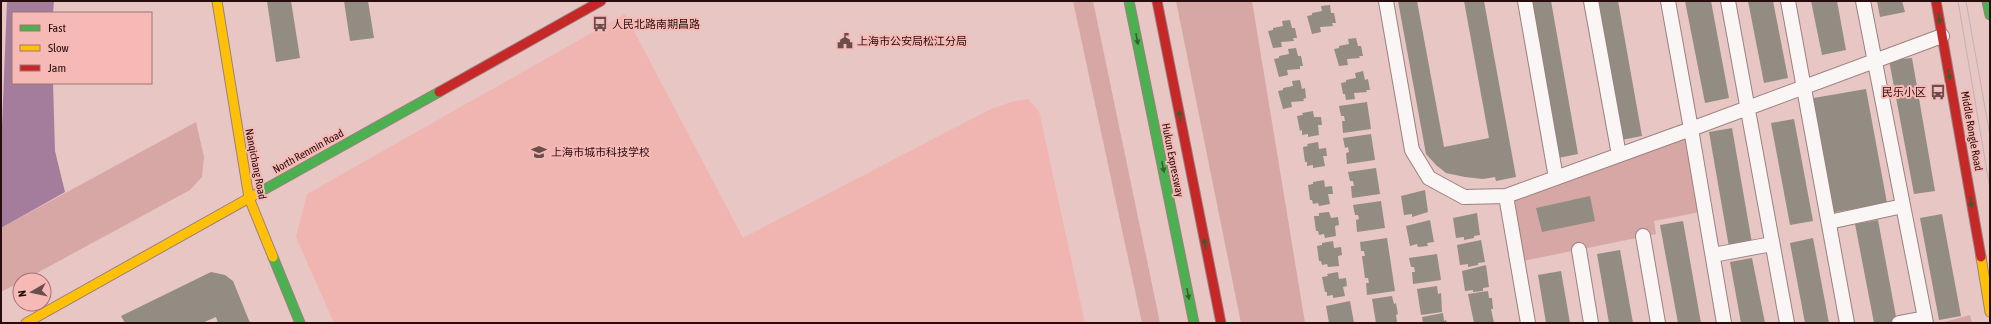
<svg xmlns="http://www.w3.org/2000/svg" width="1991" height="324" viewBox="0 0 1991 324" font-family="'Asap Condensed','Noto Sans SC',sans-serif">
<rect width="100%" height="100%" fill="#e7c6c4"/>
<path fill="#f1b5b1" d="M625 14 743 238 989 110 1011 102 1028 99 1039 111 1085 323H334L296 237 307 194Z"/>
<path fill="#d6a7a4" d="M1073 1H1093L1160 323H1142Z
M1176 1H1252L1305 323H1241Z
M196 122 204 157 202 177 190 190 24 280H20V282L1 292V228Z
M1691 129 1705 211 1654 221 1656 234 1518 262 1506 196Z
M1970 315 1972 323H1941Z"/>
<path fill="#a37d9b" d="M7 1H54L53 13H13V83H53L55 151 65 192 1 228V151Z"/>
<path fill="#928c82" d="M267 1H291L300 58 276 62Z
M344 1H368L374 38 350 41Z
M1398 1H1417L1444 147 1489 138 1464 1H1484L1516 177 1496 181 1495 177 1483 179 1465 177 1446 173 1436 165 1426 154Z
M1529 1H1551L1578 154 1558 158Z
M1596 1H1618L1642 136 1621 140Z
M1685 1H1711L1729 98 1705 103Z
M1748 1H1773L1788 78 1764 83Z
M1811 1H1837L1846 50 1822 55Z
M1877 1H1902L1905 12 1880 17Z
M1330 5 1331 13H1334L1336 23H1332L1333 26 1320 27 1321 32 1312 34 1307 16 1312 15V13L1322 11 1321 6Z
M1290 20 1292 28H1295L1297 38H1293L1294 41 1281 42 1282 47 1273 48 1268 31 1273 30V28L1283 26 1282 21Z
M1356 38 1358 46H1361L1363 56H1359L1360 58 1347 59 1348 65 1339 66 1334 49 1339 48V46L1349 44 1348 39Z
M1296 48 1298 56H1301L1303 66H1300V69L1287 70 1288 75 1279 77 1274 59 1279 58V56L1289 54 1288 49Z
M1912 58 1935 191 1914 194 1889 60Z
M1363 71 1365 80 1368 79 1370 90H1366L1367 92 1354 93 1355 99 1346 100 1345 94H1343L1341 83 1346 82V80L1356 78 1355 73Z
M1300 80 1302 89 1305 88 1306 98 1303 99 1304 101 1291 102 1292 107 1283 109 1278 91 1283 90V88L1293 86 1292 81Z
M1866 89 1887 203 1830 213 1808 99Z
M1367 102 1371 129 1343 133 1342 121H1345L1344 116H1341L1339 106Z
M1313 111 1314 117H1321L1322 125H1318L1319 135 1308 137V134L1302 135V130L1300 131 1297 116 1303 115 1302 113Z
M1794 119 1813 221 1790 225 1771 123Z
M1732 128 1752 243 1729 247 1709 132Z
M1371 134 1375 160 1347 164 1346 153 1349 152 1348 147 1345 148 1343 138Z
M1318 142 1319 149 1326 148 1327 156H1323L1325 166 1313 168V165L1307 166V162H1305L1303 147 1308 146 1307 144Z
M1376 168 1380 194 1352 198 1351 186H1354L1353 181H1350L1348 172Z
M1324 180 1325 187 1332 186 1333 194H1328L1330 204 1319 206 1318 203 1313 204 1312 200H1310L1308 185 1313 184V182Z
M1425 190 1428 212 1412 217V214L1404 215 1401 196Z
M1590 196 1595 221 1542 232 1536 208Z
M1381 201 1385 228 1357 232 1356 220 1359 219 1358 215H1355L1353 205Z
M1329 212 1331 218 1338 217 1339 225 1335 226 1336 236 1325 238 1324 234 1319 235 1318 231H1316L1314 216H1319V213Z
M1477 213 1480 235 1474 236V238L1464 240V237L1456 238 1453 218Z
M1942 214 1961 316 1939 320 1920 218Z
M1430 220 1434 242 1427 243 1428 246 1418 247 1417 244 1410 246 1406 226Z
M1878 220 1897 322 1890 323H1874L1855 224Z
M1683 221 1701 323H1678L1660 225Z
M1387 238 1395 291 1367 295 1366 283H1369L1368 278H1365L1362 256H1365L1364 251H1361L1360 242Z
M1813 238 1829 323H1805L1790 243Z
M1481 240 1485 262 1478 263V265L1468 267V264L1460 265 1457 245Z
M1333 241 1334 248 1341 247 1342 255 1338 256 1339 266 1328 267 1327 264 1322 265 1321 261H1319L1317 246 1322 245V243Z
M1620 250 1633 323H1609L1597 254Z
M1437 254 1441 280 1413 284 1412 272H1415L1414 267H1411L1409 258Z
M1752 258 1765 323H1741L1730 262Z
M1486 265 1489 287 1483 288V291L1473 292V290L1465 291 1462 271Z
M1561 271 1570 323H1546L1538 275Z
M211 272 225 275 233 281 250 323H218L216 317 202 323H125L121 316Z
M1338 272 1339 279 1346 278 1347 286 1343 287 1345 296 1333 298V295L1327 296V292H1325L1322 277 1328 276 1327 274Z
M1437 286 1438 294 1441 293 1442 312 1421 315 1417 289Z
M1488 291 1489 298H1492L1493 309H1491L1494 323H1474L1468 294Z
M1392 296 1394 304 1396 303 1398 314 1396 315 1397 322 1376 323 1372 299Z
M1350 301 1354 323H1329L1326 306Z
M1443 313 1444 321 1446 320 1447 323H1423L1422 317Z"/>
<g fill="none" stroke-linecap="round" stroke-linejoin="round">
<defs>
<path id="street" d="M1386 1 1412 150 1429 178 1464 197 1506 196
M1525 1 1556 178
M1591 1 1619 155
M1728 1 1787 323
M1788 1 1847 323
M1863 1 1926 323
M1829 222 1903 206
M1643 236 1658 323
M1579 250 1591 323
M1713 255 1772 244
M1528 323 1506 196 1691 129 1668 1
M1724 323 1691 129 1942 36
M1899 323 1925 318"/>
<path id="fast" d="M1129 1 1194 323
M1987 1 1990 15
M258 193 439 92
M273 257 300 323"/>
<path id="slow" d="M217 1 249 198 273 257
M1981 257 1990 312
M26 323 258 193"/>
<path id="jam" d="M1157 1 1221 323
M1936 1 1981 257
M439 92 601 1"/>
</defs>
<use href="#street" stroke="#9b807f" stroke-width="16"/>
<use href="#fast" stroke="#9b807f" stroke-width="11"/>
<use href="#slow" stroke="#9b807f" stroke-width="11"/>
<use href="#jam" stroke="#9b807f" stroke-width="11"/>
<use href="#street" stroke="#fbf6f6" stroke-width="14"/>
<use href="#fast" stroke="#4caf50" stroke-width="9"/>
<use href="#slow" stroke="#ffc107" stroke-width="9"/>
<use href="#jam" stroke="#c62828" stroke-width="9"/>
<path stroke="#bdb5b5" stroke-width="1" d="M1958 1 1990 189
M1966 1 1990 136"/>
</g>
<defs><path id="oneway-solid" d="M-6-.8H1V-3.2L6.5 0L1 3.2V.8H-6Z"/></defs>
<g fill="#3a5e2e">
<use href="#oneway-solid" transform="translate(1939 18) rotate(80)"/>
<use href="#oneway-solid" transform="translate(1137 39) rotate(79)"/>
<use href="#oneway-solid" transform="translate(1949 74) rotate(78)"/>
<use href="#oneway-solid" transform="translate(1180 116) rotate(-101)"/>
<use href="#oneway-solid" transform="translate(1163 167) rotate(79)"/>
<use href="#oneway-solid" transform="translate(1971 202) rotate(81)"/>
<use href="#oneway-solid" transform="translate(1205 244) rotate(-101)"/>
<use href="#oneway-solid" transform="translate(1188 294) rotate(79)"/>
</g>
<defs>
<symbol id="bus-bare" viewBox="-9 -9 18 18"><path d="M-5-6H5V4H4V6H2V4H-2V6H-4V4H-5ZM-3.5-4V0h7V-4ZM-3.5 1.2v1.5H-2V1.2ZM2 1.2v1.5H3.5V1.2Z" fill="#6a4e4d" stroke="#f6b9b5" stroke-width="2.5" paint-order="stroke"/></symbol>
<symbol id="civic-bare" viewBox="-9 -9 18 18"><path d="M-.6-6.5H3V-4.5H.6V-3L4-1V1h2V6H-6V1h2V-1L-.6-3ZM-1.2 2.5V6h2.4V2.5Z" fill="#6a4e4d" stroke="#f6b9b5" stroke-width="2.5" paint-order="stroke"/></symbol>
<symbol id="school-bare" viewBox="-9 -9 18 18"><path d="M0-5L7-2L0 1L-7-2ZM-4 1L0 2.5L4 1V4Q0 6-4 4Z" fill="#6a4e4d" stroke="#f6b9b5" stroke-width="2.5" paint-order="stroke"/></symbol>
</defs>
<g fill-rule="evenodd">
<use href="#bus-bare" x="589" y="13" width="22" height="22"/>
<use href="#civic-bare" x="834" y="30" width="22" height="22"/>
<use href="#bus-bare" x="1927" y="81" width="22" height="22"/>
<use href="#school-bare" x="528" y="141" width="22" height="22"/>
</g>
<g text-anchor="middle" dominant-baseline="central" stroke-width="4" stroke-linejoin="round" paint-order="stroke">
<g font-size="11" fill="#270d0d" stroke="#f6b9b5" text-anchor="start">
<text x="612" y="24">人民北路南期昌路</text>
<text x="857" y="41">上海市公安局松江分局</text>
<text x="1926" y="92" text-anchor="end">民乐小区</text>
<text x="551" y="152">上海市城市科技学校</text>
</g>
<g font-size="11" fill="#270d0d" stroke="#f6b9b5">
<text transform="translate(1972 131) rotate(80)">Middle Rongle Road</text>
<text transform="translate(308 151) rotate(-29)">North Renmin Road</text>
<text transform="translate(1173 160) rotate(79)">Hukun Expressway</text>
<text transform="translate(256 164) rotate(79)">Nanqichang Road</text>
</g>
</g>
<rect width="1991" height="324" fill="none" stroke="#270d0d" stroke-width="4"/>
<rect x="12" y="12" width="140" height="72" fill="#f6b9b5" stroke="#a37472"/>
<rect x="20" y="25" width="20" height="6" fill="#4caf50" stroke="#a37472"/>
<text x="48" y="32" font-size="12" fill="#270d0d">Fast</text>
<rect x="20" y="45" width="20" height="6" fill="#ffc107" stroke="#a37472"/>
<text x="48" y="52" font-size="12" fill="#270d0d">Slow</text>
<rect x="20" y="65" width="20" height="6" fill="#c62828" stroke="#a37472"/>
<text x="48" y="72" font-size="12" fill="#270d0d">Jam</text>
<g transform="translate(32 292) rotate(261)"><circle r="19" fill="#f6b9b5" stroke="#a37472"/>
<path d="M0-3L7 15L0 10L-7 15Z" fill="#6a4e4d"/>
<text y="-6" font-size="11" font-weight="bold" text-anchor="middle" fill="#270d0d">N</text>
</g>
</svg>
